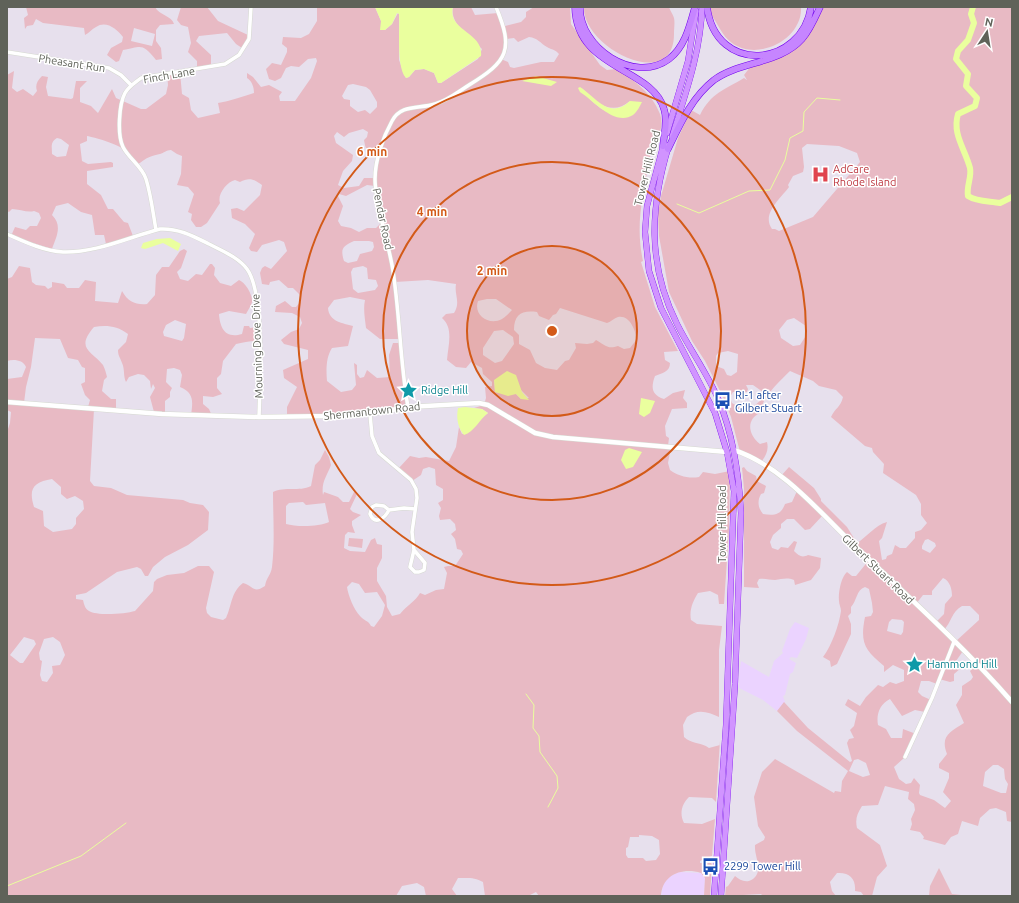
<svg xmlns="http://www.w3.org/2000/svg" width="1019" height="903" viewBox="0 0 1019 903" font-family="Ubuntu,sans-serif">
<rect width="100%" height="100%" fill="#e7e0ed"/>
<path fill="#ebd3ff" d="M795 622 809 628 806 639 797 658 791 657 789 659 796 663 793 672 790 674 785 695 783 696 785 702 777 711 763 700 739 688 738 681 741 661 769 677 774 661 783 653 782 651 790 629Z
M679 872 701 873 705 878 704 896H661L663 885 668 877Z"/>
<path fill="#e8bac4" fill-rule="evenodd" d="M26 7H155C159 15 172 16 174 24L160 25 156 30V41L161 48 162 59 156 60C142 42 141 47 123 50L119 61 116 62 107 55 111 48 122 42 123 37C117 29 106 20 96 27 92 29 89 33 85 35L84 28 43 23 36 19 33 25 27 26 25 29 24 18 28 15ZM134 28 155 34 152 46 131 41Z
M181 7H207L218 21 248 35 244 47 242 48 236 44 227 33 199 36 196 41 211 55V65L197 68V61L188 52 191 43 188 27 181 25 177 20Z
M317 7H375L381 21V30H385L392 24 398 13 399 14V60L406 78 409 77 415 70 424 69 434 73 438 83H441L478 59 482 49C471 38 449 24 453 7H471L475 15 498 13 505 26 521 22 526 17V12L534 7H570L571 24 600 65 607 70 616 69C634 80 652 93 660 114 666 131 652 145 649 161 643 197 635 224 643 261L641 262 655 307 678 351 664 352 665 360 670 363C670 372 662 373 655 376 651 387 651 395 664 399L673 393 685 390 683 398 687 403V408L672 409 665 426 666 436 669 438 668 446 671 447 668 463 670 470C678 476 689 479 699 477L703 472 715 474 730 471 729 530 724 604H719L718 595 710 591 698 593C693 601 689 610 691 620L697 624 722 626 719 650V717C708 712 698 708 687 717L683 725 684 737C691 744 701 742 709 748L720 745V741L716 802 712 798 689 797C682 804 679 813 684 823L702 824 715 819 712 856 700 861V863H711L712 865 710 896H704L705 878 701 873C682 867 662 875 661 896H539L536 892 528 896H485L483 882C475 877 467 878 458 878L452 889 457 896H426L424 887 417 883 402 886 396 896H7V432L10 423 11 412 7 410V379L22 377 26 367C23 360 14 359 7 361V279L12 277 19 266 30 268 32 282 36 285 45 286 48 289 52 287V282L64 284 67 288H79L85 280 96 282 95 301 118 303 122 291C128 302 136 305 147 304L155 295 156 275 162 267H169L180 251 184 249 187 251 181 268 177 272 180 279 188 281 196 274 202 275 210 264H212L215 268 214 275 220 283 231 286 239 280C245 282 253 295 252 302 251 306 248 310 246 314L229 311 219 314C220 328 225 339 242 334L244 326H249L250 328 258 327 259 341C252 340 243 343 236 344L223 361 221 374 217 378V388L222 394 213 397 203 396V404L209 409 212 416 191 415C193 401 194 393 180 387L182 375 180 370 174 368 167 369 166 382 172 388 170 392V397L165 401V413L154 412 150 397 155 388 153 384 151 389 150 381 144 375 138 374 129 377 126 382C123 376 125 369 122 363 120 357 118 356 118 350L126 342 128 334C117 326 107 325 94 327 75 349 92 351 103 365 105 369 106 373 107 377L104 380 102 391 111 399H116V410L94 409 90 481 94 486 111 488 127 495 183 500 190 503 203 505 209 512 208 530 188 545 165 557 153 567 148 576H145L141 569 137 567 117 572 86 593 76 595V599L83 600C84 604 85 609 89 611 97 616 125 614 135 611L153 591 154 582 157 579 167 575 184 573 198 566H209L214 572 206 608 207 613 211 617 223 620 226 618C232 605 231 592 243 583 254 586 253 594 265 586 266 578 271 575 272 567 275 542 273 516 273 492 285 486 299 492 311 486L315 465 320 460 325 450 329 457 331 465C327 476 321 482 323 495L324 492 338 497 343 502H349L355 490 357 494 350 509 353 512 361 515 352 521V525L355 533 348 532 345 535 344 548 350 551 365 552 371 540 375 538 377 544 382 545V558L377 568V581L386 596 387 607 392 616 400 614C406 606 416 601 420 593L425 595 436 590 444 589 447 573 444 567 448 566H455L463 554 461 550 457 549 455 539 451 534 456 530 455 524 450 519 440 520 439 516 441 508 438 503 443 500V489L436 485 435 469 429 467 423 469 421 475 412 481 398 469 410 456 419 458 426 457 449 461 456 447 459 427 462 434C477 428 477 421 488 413L482 409 474 408 484 405 486 398 485 387 492 386V382L483 374 482 368 471 362 466 368 456 367 447 360C448 346 454 328 442 318L446 314 454 313C461 302 454 295 456 284L428 280 395 282 400 339H380L366 328C365 319 363 309 365 300L350 297 334 300 328 308C329 322 343 323 353 326L348 346 332 348C326 357 326 370 327 381L341 392 352 390 356 385 354 363 357 365V374L360 378 364 377 367 370 377 378 390 377 389 355 393 343H400L406 409 372 414 287 417V407L297 387 284 378 283 370 308 359V350L284 344 281 340 291 332 299 329 302 323 300 317 292 313 275 312 276 306 285 301 292 307H296L301 301V296L293 288H288L279 280 270 282 269 285 262 284 260 273 262 268 265 266 271 269 287 251 284 242 279 240 262 245 257 252 251 251 249 248 255 234 245 224 232 218 231 209 237 208 244 211 260 195 262 185C254 179 249 177 240 182L235 180C227 182 217 194 220 203L207 223 201 227H196L191 220 192 214 188 212 194 194 188 187 177 185 181 174 182 156 177 154 171 150C166 150 164 153 160 154 147 157 147 158 137 165 133 160 128 153 123 149 117 144 94 137 87 136V141L80 144 82 161 88 164 111 162 113 163V167L87 171V184L101 195 108 209H113L124 222 128 223 133 236 106 244 104 235H95L92 215 81 212 68 203 56 206 52 215C63 226 56 237 52 249L11 236 15 227 26 230 30 226H37L41 218 39 213 34 211C28 213 19 209 12 209L9 212 7 211V75L14 71 12 88 17 92 23 89 33 96 37 91C35 85 37 81 42 76L48 77 46 87 48 96 71 99 73 98 76 81H87L80 88V102L91 106 98 113 112 89 116 98 141 109H146L166 94 168 85 167 74 180 72 182 94 189 98 191 110 198 118 220 113 218 103C230 101 241 97 254 93 254 87 252 81 247 78V73L253 77 261 87 269 85 282 92 279 96 280 101H295L311 78 317 61 316 58 308 59 299 67 291 66 286 68 281 78 275 81 269 79 266 69 272 63 281 65 287 52V48L282 44 283 37 301 38 309 34 317 21ZM529 37C538 38 540 43 547 47 552 50 555 49 559 54L554 62H541L514 68 510 67 508 62 501 59 507 39 514 38 518 42ZM353 84 366 87 370 90 377 102V107L370 114 365 110 358 112 350 106V100L344 99 342 96 348 85ZM582 88C595 104 613 116 630 101L626 117C607 115 592 105 582 88ZM363 129 368 132 367 137 364 140C366 152 368 153 379 156L374 178H364L359 186 344 188 338 185 343 171 352 161 353 155 336 143 334 136 337 132 344 137 349 133ZM57 138 61 139 69 145 66 156 57 157 52 154C52 147 50 142 57 138ZM367 185 375 186 383 221 376 228H367L359 232 351 228 341 226 338 221 343 206 338 196 339 194 346 196ZM354 241H369L373 242 374 247 372 251 360 254 357 261 348 263 344 261C340 248 343 246 354 241ZM363 266 367 268 368 279 376 280 378 286 375 290 358 293 353 289 351 272 353 268ZM487 299H496L512 310C509 313 506 317 502 319 489 326 473 315 478 301ZM560 308 607 323C611 322 614 318 618 317 630 315 635 330 637 339L630 348 624 349 618 346C607 350 604 344 596 340L593 343 587 344 575 343 576 348 569 360 565 361 557 370 545 368 536 363 530 350 519 344V335L514 330C514 314 522 310 537 312L539 316 549 320 553 315 556 314ZM175 320 186 324 184 338 182 341 164 336 163 332 166 325ZM503 330 513 337 514 344 502 361 495 363 483 355V348L494 331ZM35 338 60 339 68 358 78 360 82 367 85 368V382L81 384 85 395 90 400 88 407 24 403 26 387 31 367ZM494 380 521 390 529 398 521 399 516 394 495 392ZM52 479 61 487V494L67 499 75 496 83 501 84 509 76 518V524L72 529 53 532 44 526 43 511 34 507C28 488 34 482 52 479ZM303 502 306 505 325 503 329 522C319 527 296 527 286 524V506L289 503ZM352 582 359 584 365 593 377 592 385 605 382 616 374 627 371 626C368 620 364 621 360 616 354 610 348 595 347 587ZM24 637 34 640 36 644 23 663H20L10 655ZM53 637 60 642 65 655 60 665 52 666 53 673 47 682 42 681 40 675 42 661 40 660 39 653 44 639ZM639 835 652 836 659 840 660 854 656 860 646 861 643 858H628L626 855V848L628 847 630 837H639Z
M584 7H669C670 11 673 14 674 18 675 22 674 29 674 33 675 94 582 48 584 7Z
M711 7H801C803 39 758 62 732 43 722 36 717 22 710 13Z
M823 7H1012V822L1007 821 1006 812 996 808 990 809 980 818 978 826 962 821 958 834 951 837 945 845 923 839 924 837 920 832 910 830 912 824 911 819 915 810 914 804 908 799 909 792 885 786 878 805 862 806C857 814 855 819 857 828L880 845 887 866 877 877 872 896H864L861 892 855 891C856 878 849 872 837 873L830 882 832 891 836 896H763L761 894 725 896 726 887 728 886 735 876C740 880 746 884 753 879 764 870 754 857 755 845L764 840 765 837 758 826 754 797 762 772 775 759 834 793 835 791 841 792 842 781 848 771 797 731 777 711 784 702 808 728 850 762 852 761 847 743 849 739 854 738 850 730 854 726 857 713 845 705 848 699 860 706 866 697 878 685 883 687 890 682 896 684 904 681V670L893 665 884 672V666C864 650 860 642 865 617L871 616 873 612 872 603 869 589 865 587C856 590 857 601 851 607V613L848 616 851 624V634L837 664 831 667 830 661 823 657C832 645 839 625 841 611 841 608 839 604 839 601 838 593 841 577 847 572L852 576H856L869 560 823 515 810 529 805 530 794 519H787L781 524V528L773 535 770 542 772 548 778 550 781 547 788 548 794 541 797 542 794 551C799 556 802 558 808 555L821 558 820 568 811 580 795 585 794 580C787 577 782 579 775 580 770 580 765 578 759 579L757 583 759 588 744 587V489L742 468 744 467 747 471 756 476 757 481 766 486 764 493 761 494C757 501 758 508 763 514 774 516 781 515 785 504L792 502 797 491 780 477 789 467 814 488 821 499V501L847 527 857 543C867 537 875 525 887 522L882 538 879 541 882 560 886 559 887 556 892 554 895 545 900 548H906L915 538V532L921 530 927 523 921 515V504L916 495 883 473 884 464 873 452 872 448 865 446 831 417C835 408 841 407 843 397L836 390 819 386 813 381 790 371C779 382 762 397 760 413 745 420 749 436 760 444L767 442C769 450 766 456 761 462L740 452 731 417 723 397 705 361 692 341 669 292 659 236 658 213 661 196 678 138 691 110 700 115C711 93 724 90 744 78L747 80 744 75 751 66 808 35ZM807 144 839 146 857 153 860 162 813 217 779 231 775 229H772C761 214 781 198 789 187L788 185 793 176 803 172 804 167 802 148ZM794 318 806 326 807 334 800 345 793 346 781 338 779 330 787 320ZM728 351 738 354 737 372 731 376 727 375 724 369 716 366V356L718 353ZM746 385H753L767 395 747 412 732 403 730 397 733 392H747L748 389ZM928 539 935 543 936 546 930 553 922 549V546L925 540ZM943 578C950 581 952 589 952 596L945 604 944 614 935 623 916 604 923 595H932V591ZM962 606H970L979 615V620L955 642 943 631C952 622 951 612 962 606ZM892 619 902 620 904 622 903 632 901 635 887 631 889 622ZM963 651 977 664 970 671 973 677 971 680 962 686V695L956 705 964 723C950 732 940 736 947 754L939 764V768L949 773V778L943 792 951 801 945 808 934 800 920 795 919 793 920 785 914 778 911 783 906 784 899 779 894 767 904 758 916 734 903 729 902 738H891L886 729 878 725C876 714 880 704 890 699L902 716 915 710 925 712 931 700 922 696 918 692 921 681H929L937 684 939 679 950 682 954 681V674L961 668 956 661ZM858 759 866 763 870 775 863 777 849 771 854 760ZM993 765H998L1004 769 1005 779 1008 784 1006 793H1001L983 786 985 772Z
M349 538 363 539 362 548 348 546Z
M939 868 952 894 970 896H929L930 886Z"/>
<path fill="#eaff9e" d="M375 7H453C447 31 484 32 481 56L441 83H438L434 73 424 69 415 70 409 77 406 78C396 67 400 30 399 14L397 13 392 24 385 30H380L381 21Z
M536 76 557 82 551 86 522 81Z
M580 87C597 98 609 120 630 101L642 102C640 106 637 112 633 115 615 127 593 100 580 92L578 88Z
M170 238 181 244 178 251 163 243 145 249 141 248 143 243 157 239Z
M507 371 516 375 522 392 529 400 521 399 516 394 508 396 495 392 494 380Z
M641 398 655 401 650 413 644 417 639 414Z
M465 407 482 409 488 413C480 419 474 432 464 435 458 428 456 418 458 408Z
M629 448 642 452 633 467 626 469 621 460 625 450Z"/>
<g fill="none" stroke-linecap="round" stroke-linejoin="round">
<path stroke="#eaff9e" stroke-width="1" d="M677 204 699 213 749 191 770 190 785 160 790 138 803 131 804 112 817 98 840 100
M526 694 534 705 533 728 539 736 540 752 557 776 558 788 548 807
M7 886 81 856 126 823"/>
<path stroke="#eaff9e" stroke-width="6" d="M973 7 971 14 974 23 968 40 958 51 956 59 968 74 966 86 977 98 975 106 958 114C952 134 965 149 970 168 972 177 966 187 968 196 977 202 990 201 1000 203L1012 197"/>
<defs>
<path id="minor" d="M7 52 109 68 121 75 131 85
M156 230C153 213 151 195 146 179 142 166 129 159 123 147 117 135 119 104 125 93 129 86 135 83 141 78L225 64 239 55 249 39 251 7
M7 234C25 242 44 251 63 252 96 253 129 237 160 229 178 228 193 236 209 244 222 251 238 257 247 269 265 294 260 384 259 417
M408 407C400 362 400 316 393 271 389 243 375 206 375 179 375 160 383 137 392 121 401 104 419 109 435 104 447 101 458 92 469 85 508 61 514 50 496 7
M370 414 372 436 379 453 411 480 416 489 417 498 412 532 414 550
M389 510C385 518 375 526 370 514L372 507 376 505 384 506 389 510 404 508 415 509
M414 550 425 563 424 570 419 572H415L410 567Z
M905 757 932 698 954 642"/>
<path id="tertiary" d="M7 402 162 414 259 417 334 416 370 414 408 407 479 403 488 405 535 433 553 437 727 452
M734 450C784 467 821 514 859 550 911 599 965 648 1012 702"/>
<path id="trunk" d="M667 133 688 61 696 11
M672 137C685 95 701 52 702 7
M664 143 647 206 645 232 649 271 661 308 715 413 727 452 734 491 726 725 714 896
M669 145C650 207 647 264 677 324 690 350 708 374 719 401 734 437 739 475 741 513L735 684 721 896"/>
<path id="motorway" d="M575 7C576 70 652 67 664 109 668 121 664 134 663 146
M580 7C579 47 634 85 669 59 685 47 690 25 695 7
M707 7C716 76 802 67 811 7
M668 149C680 124 692 97 714 80 740 61 780 64 802 39 810 30 815 18 820 7"/>
</defs>
<use href="#minor" stroke="#d6d9d1" stroke-width="4.5"/>
<use href="#tertiary" stroke="#d6d9d1" stroke-width="5.5"/>
<use href="#trunk" stroke="#7000ed" stroke-width="6"/>
<use href="#motorway" stroke="#7000ed" stroke-width="7"/>
<use href="#minor" stroke="#fff" stroke-width="3.5"/>
<use href="#tertiary" stroke="#fff" stroke-width="4.5"/>
<use href="#trunk" stroke="#d194ff" stroke-width="5.5"/>
<use href="#motorway" stroke="#c685ff" stroke-width="6"/>
</g>
<circle cx="552" cy="331" r="85" fill="#d35a18" fill-opacity=".12"/>
<g fill="none" stroke="#d35a18" stroke-width="2">
<circle cx="552" cy="331" r="85"/>
<circle cx="552" cy="331" r="169"/>
<circle cx="552" cy="331" r="254"/>
</g>
<defs>
<symbol id="hospital-bare" viewBox="-9 -9 18 18"><path d="M-5-5h3v3.5h4V-5h3V5h-3V1.5h-4V5h-3Z" fill="#e0444e" stroke="#fff" stroke-width="2.5" paint-order="stroke"/></symbol>
<symbol id="sight-bare" viewBox="-9 -9 18 18"><path d="M0-6L1.8-2.2L6-1.7L2.9 1.2L3.7 5.4L0 3.3L-3.7 5.4L-2.9 1.2L-6-1.7L-1.8-2.2Z" fill="#0f9aa8" stroke="#fff" stroke-width="2.5" paint-order="stroke"/></symbol>
<symbol id="bus-bare" viewBox="-9 -9 18 18"><path d="M-5-6H5V4H4V6H2V4H-2V6H-4V4H-5ZM-3.5-4V0h7V-4ZM-3.5 1.2v1.5H-2V1.2ZM2 1.2v1.5H3.5V1.2Z" fill="#1a4fb4" stroke="#fff" stroke-width="2.5" paint-order="stroke"/></symbol>
</defs>
<g fill-rule="evenodd">
<use href="#hospital-bare" x="808" y="162" width="25" height="25"/>
<use href="#sight-bare" x="396" y="378" width="25" height="25"/>
<use href="#bus-bare" x="710" y="388" width="25" height="25"/>
<use href="#sight-bare" x="902" y="652" width="25" height="25"/>
<use href="#bus-bare" x="698" y="854" width="25" height="25"/>
</g>
<g text-anchor="middle" dominant-baseline="central" stroke-width="3" stroke-linejoin="round" paint-order="stroke">
<g font-size="11" fill="#5f6259" stroke="#fff">
<text transform="translate(72 63) rotate(9)">Pheasant Run</text>
<text transform="translate(169 75) rotate(-10)">Finch Lane</text>
<text transform="translate(647 168) rotate(-76)">Tower Hill Road</text>
<text transform="translate(383 219) rotate(78)">Pendar Road</text>
<text transform="translate(257 346) rotate(-92)">Mourning Dove Drive</text>
<text transform="translate(372 411) rotate(-6)">Shermantown Road</text>
<text transform="translate(722 524) rotate(-90)">Tower Hill Road</text>
<text transform="translate(878 569) rotate(44)">Gilbert Stuart Road</text>
</g>
<g font-size="11" fill="#be3a42" stroke="#fff" text-anchor="start">
<text x="833" y="169">AdCare<tspan x="833" dy="13">Rhode Island</tspan></text>
</g>
<g font-size="11" fill="#0d838f" stroke="#fff" text-anchor="start">
<text x="421" y="390">Ridge Hill</text>
<text x="927" y="664">Hammond Hill</text>
</g>
<g font-size="11" fill="#164399" stroke="#fff" text-anchor="start">
<text x="735" y="395">RI-1 after<tspan x="735" dy="13">Gilbert Stuart</tspan></text>
<text x="724" y="866">2299 Tower Hill</text>
</g>
</g>
<circle cx="552" cy="331" r="6" fill="#d35a18" stroke="#fff" stroke-width="2"/>
<g font-size="12" text-anchor="middle" font-weight="bold" fill="#d35a18" stroke="#fff" stroke-width="3" stroke-linejoin="round" paint-order="stroke">
<text x="372" y="156">6 min</text>
<text x="432" y="216">4 min</text>
<text x="492" y="275">2 min</text>
</g>
<rect width="1019" height="903" fill="none" stroke="#5f6259" stroke-width="16"/>
<g transform="translate(987 32) rotate(12)" stroke="#ffffff" stroke-width="3" paint-order="stroke">
<path d="M0-3L7 15L0 10L-7 15Z" fill="#5f6259"/>
<text y="-6" font-size="11" font-weight="bold" text-anchor="middle" fill="#5f6259">N</text>
</g>
</svg>
